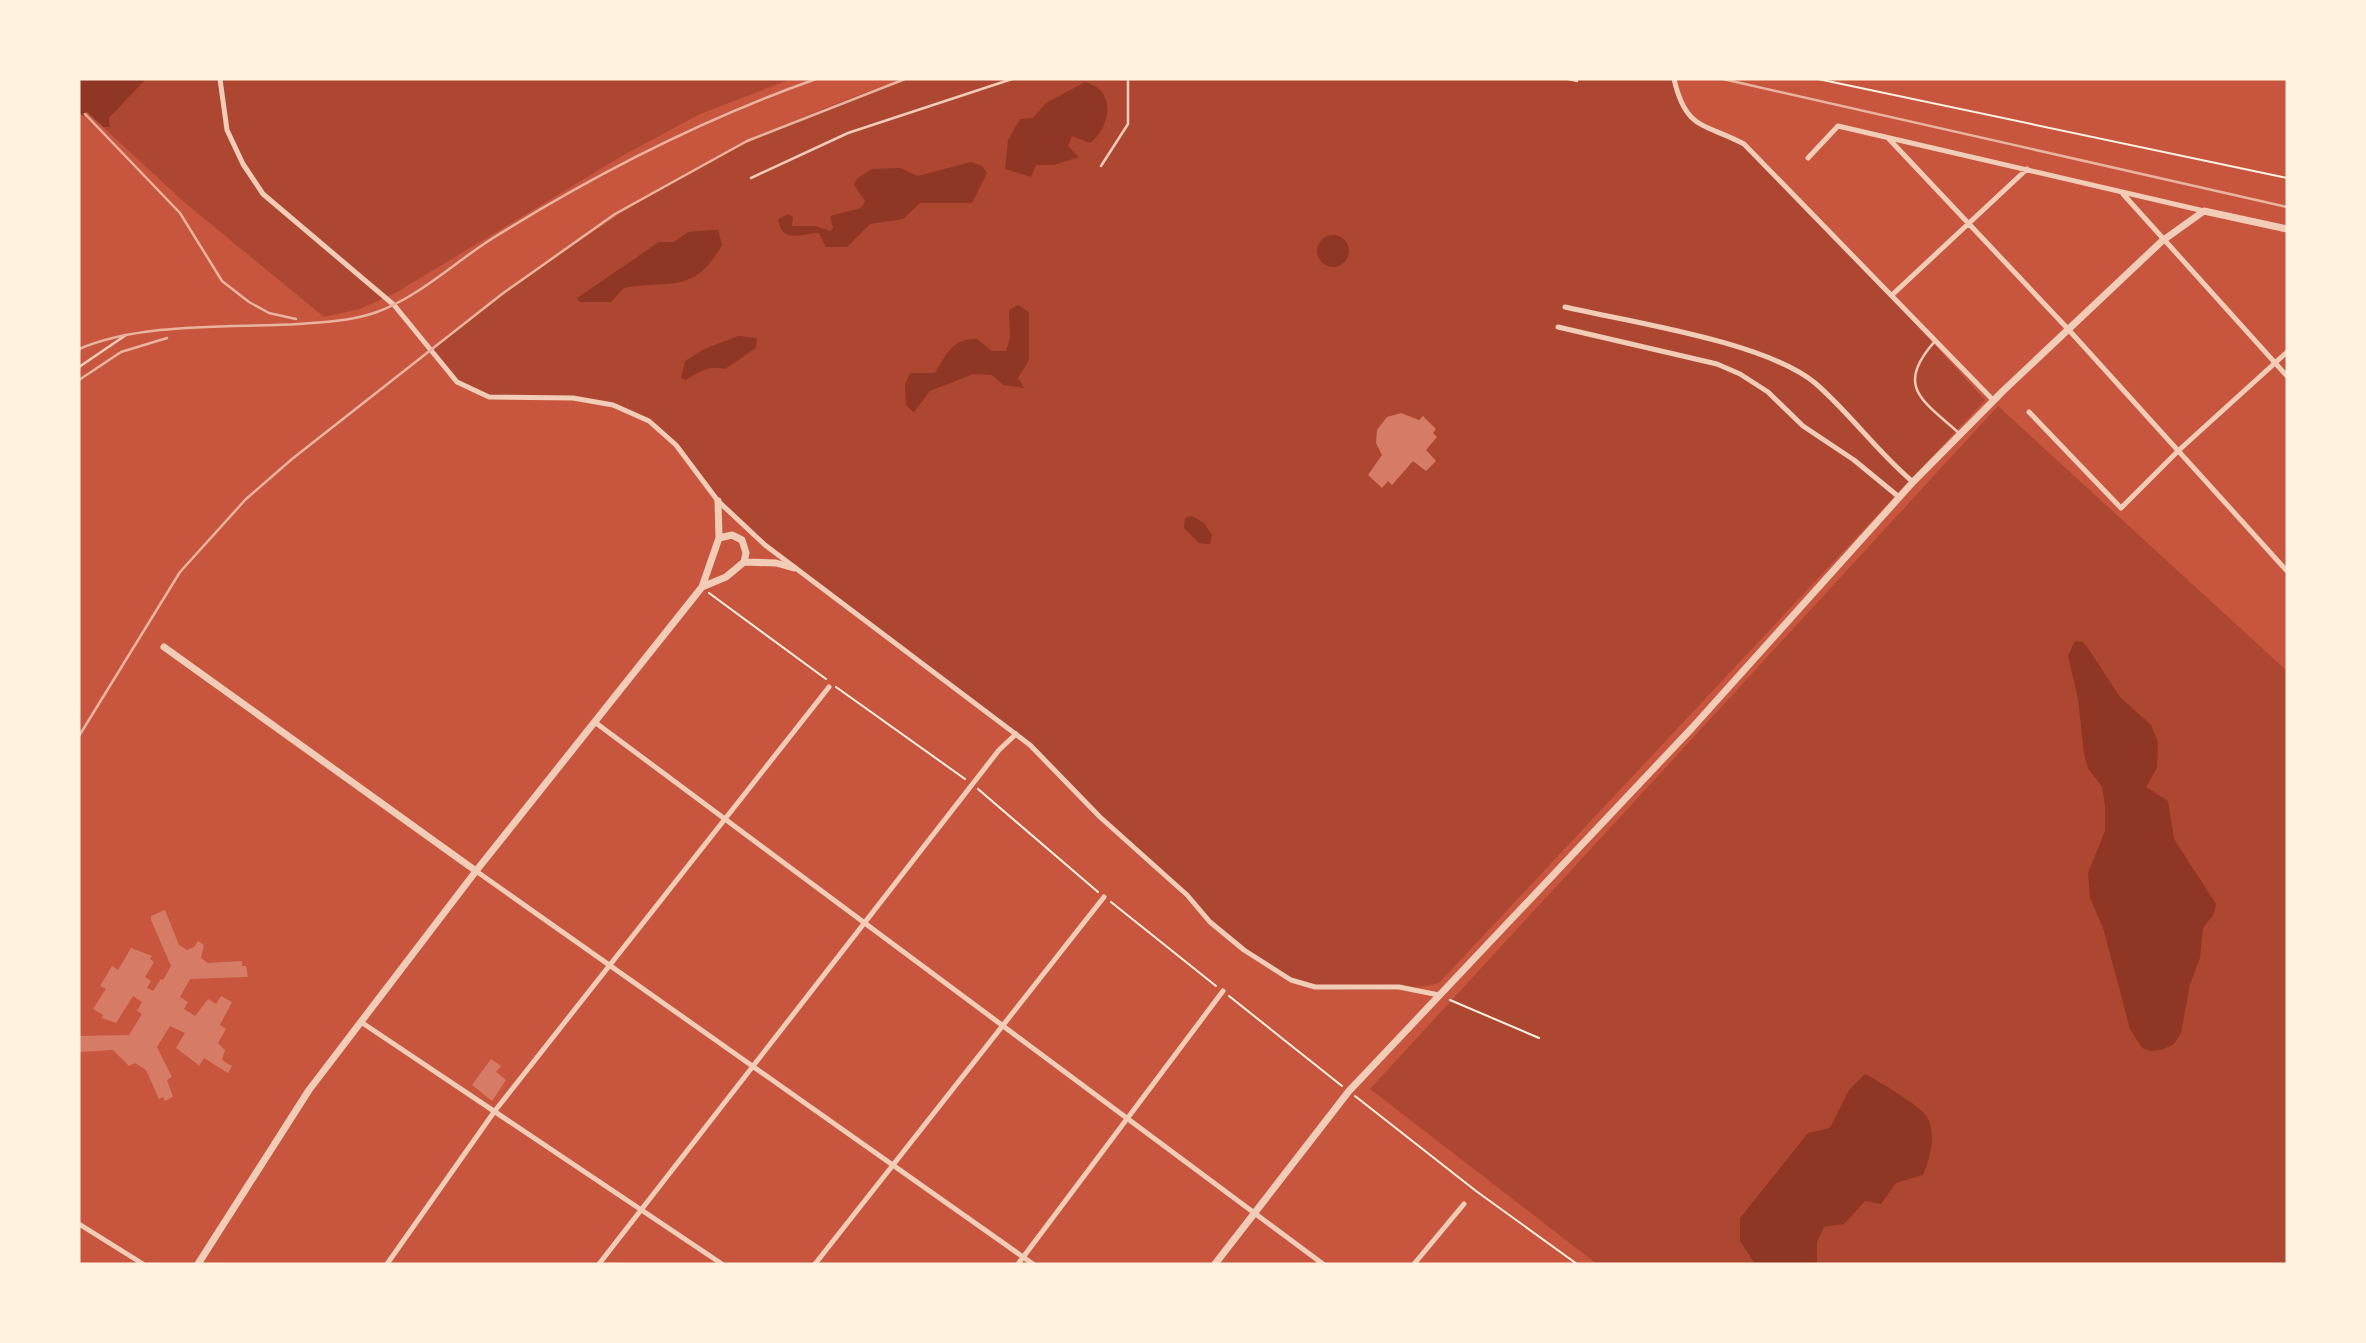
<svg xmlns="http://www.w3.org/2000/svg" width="2366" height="1343" viewBox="0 0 2366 1343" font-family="Lato,sans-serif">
<rect width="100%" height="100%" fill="#c8553d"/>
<path fill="#ae4732" d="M146 79H791L700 114 622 156 397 292 360 309 324 317 184 202 103 127H110L109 118Z
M905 79H1675L1681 103 1693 122 1744 144 1827 227 1985 400 1439 983C1408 992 1319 994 1289 979 1260 964 1235 942 1210 922L1016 734 749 530 718 501 676 445 649 421 613 405 573 398 489 397 457 382 431 350C582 231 721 139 905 79Z
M1998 406 2287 671V1264H1597L1370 1089Z"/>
<path fill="#8f3625" d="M79 79H146L109 118 110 127H103L87 112 83 116 79 112Z
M1085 82C1117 90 1111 127 1090 143L1072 136 1068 146 1079 157 1054 165H1036L1031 177 1005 169 1008 140 1020 119 1033 118 1046 103Z
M971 162 982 166 987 173 972 203H920L903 219 870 224 847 247H826L819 233C801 233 782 245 778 219L788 214 793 217 792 226H816L830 231 833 228 830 216 861 208 865 201 854 185 857 179 872 169 900 168 918 176Z
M712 230H718L722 245C693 296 671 279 624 288L611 302H579L577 298 659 242H674L688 232Z
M1317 251a16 16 0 1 1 32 0a16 16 0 1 1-32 0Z
M1018 305 1029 312V360L1018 378 1024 388 1003 385 992 375 973 374 930 391 914 412 906 405 905 384 910 373H935C946 355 952 338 977 339L992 351H1006L1010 338 1009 310Z
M738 336 757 338 756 348 725 369C709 365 699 372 686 380L681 378 685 361 704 349Z
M1192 516 1204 523 1212 535 1210 544 1199 543 1184 528 1185 518Z
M2075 641 2083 642 2088 648 2120 697 2151 725 2158 742 2157 768 2146 787 2168 801 2174 839 2216 904 2214 914 2203 928 2200 958 2190 984 2181 1033 2174 1044 2162 1050 2151 1051 2142 1048 2130 1029 2103 928 2090 898 2088 873 2105 831V806L2102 787 2088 768 2084 754 2078 699 2068 656Z
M1865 1074C1877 1080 1921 1106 1927 1117 1937 1134 1930 1158 1923 1175L1896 1183 1881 1204 1865 1201 1844 1224 1824 1227 1817 1242V1264H1755L1740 1241V1218L1808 1133 1830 1128 1849 1090Z"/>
<path fill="#d67c66" d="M1401 413 1419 420 1423 416 1436 429 1433 433 1437 437 1426 450 1436 461 1426 471 1413 461 1392 485 1388 481 1382 488 1368 475 1382 455 1376 443 1377 430 1387 417Z
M165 910 179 945 187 950 194 947 198 941 204 945 201 958 208 963 242 961V966H246L248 977 190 979 180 997 188 1002 184 1009 195 1016 208 999 216 1004 221 996 232 1002 220 1025 226 1029 218 1043 225 1050 222 1060 232 1066 228 1073 204 1058 199 1066 196 1063 176 1048 185 1033 170 1026 157 1047 172 1077 167 1080 173 1097 165 1101 163 1097 159 1099 146 1070 135 1063 129 1066 113 1050 79 1052V1036L129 1035 142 1014 137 1011 142 1002 133 996 116 1023 102 1018 103 1015 93 1009 106 989 100 986 112 966 118 970 131 948 152 956 150 959 154 962 145 977 151 981 147 988 153 991 161 979 163 980 171 966 151 920V916Z
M491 1059 501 1066 496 1072 506 1080 492 1101 472 1085Z"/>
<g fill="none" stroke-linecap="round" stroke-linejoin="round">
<path stroke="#fff3e0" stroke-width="2" d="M1818 79 2287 178
M709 593 826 679
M836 687 965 779
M978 789 1098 892
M1111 902 1216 986
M1229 996 1342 1086
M1450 1000 1539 1038
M1355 1096 1476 1191 1577 1264"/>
<path stroke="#f1ccb7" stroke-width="2.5" d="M1569 79 1577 81
M1101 166 1128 124V79
M751 178 848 133 1012 79
M1935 341C1895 387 1921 399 1960 434
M79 367 126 335"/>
<path stroke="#f1ccb7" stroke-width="5" d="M220 79 227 130 243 164 263 194 394 305 457 382 489 397 573 398 613 405 649 421 676 445 718 501 765 545 1030 745 1100 817 1187 895 1210 922 1244 950 1291 980 1315 987H1399L1439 995
M1674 79C1686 131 1705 123 1744 144L1994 401
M1889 139 2068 329 2287 571
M1808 158 1838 126 2204 211
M2123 194 2287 376
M1892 295 2027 169
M1565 307C1630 322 1766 342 1815 383 1850 413 1877 452 1913 482
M1558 327 1717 364 1740 374 1768 392 1803 426 1854 460 1899 497
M2029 412 2121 508 2178 451 2287 352
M596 723 1323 1264
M476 871 1033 1264
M361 1022 722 1264
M79 1224 143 1264
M387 1264 494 1112 829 687
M599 1264 999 750 1016 734
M815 1264 1104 897
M1018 1264 1223 991
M1414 1264 1464 1204"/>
<path stroke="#f1ccb7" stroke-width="7" d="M719 538 732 535 742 540 746 553 744 562
M702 587 726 577 744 562 776 563 794 568
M164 647 476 871
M198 1264 309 1090 476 871 702 587 719 538 718 501
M1215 1264 1349 1091 1692 728 1913 482 2003 391 2162 241 2204 211 2287 229"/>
<path stroke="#e9b49f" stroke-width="2.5" d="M1723 79 2287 207
M85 114 180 213 222 281 249 302 269 313 296 319
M79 349C143 322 229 328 299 324 325 322 352 321 377 312 420 296 455 262 493 238 595 174 703 119 816 79
M79 380 121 352 167 338
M79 736 180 572 246 499 292 459 502 294 615 214 747 141 905 79"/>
</g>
<rect width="2366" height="1343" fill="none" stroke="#fff3e0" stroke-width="161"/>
</svg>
